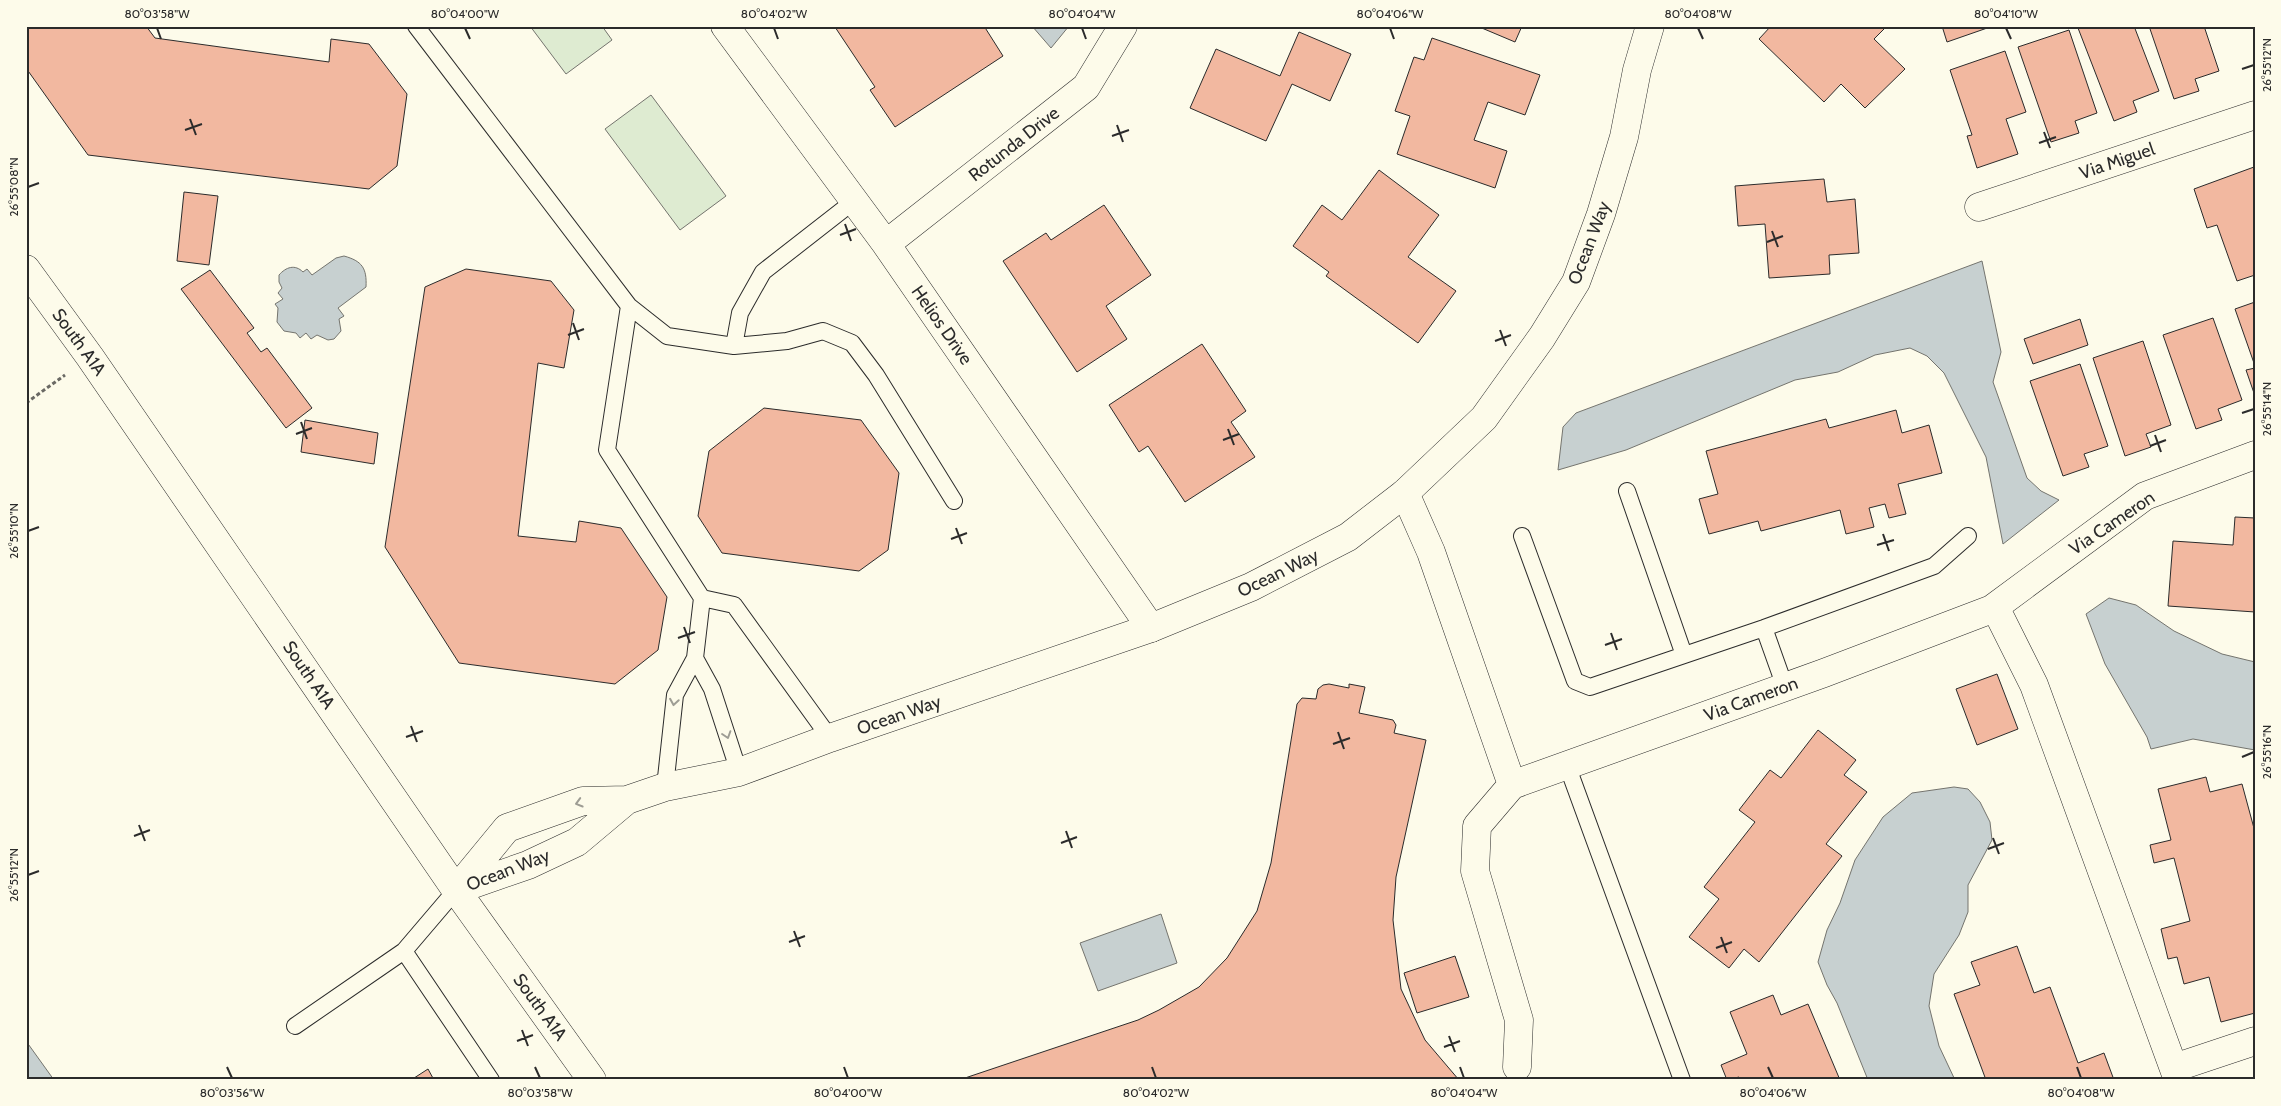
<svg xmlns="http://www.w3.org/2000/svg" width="2281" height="1106" viewBox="0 0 2281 1106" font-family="Cabin,sans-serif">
<rect width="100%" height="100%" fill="#fdfbea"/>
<path fill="#deebd1" stroke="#74746e" d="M530 26H602L612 40 566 74Z
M651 95 726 196 680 230 605 129Z"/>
<path fill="#c7d0d0" stroke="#74746e" d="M1032 26H1069L1051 48Z
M344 256C362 261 367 268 366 287L338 308 344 316 339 319 341 331 334 339 328 340 317 335 311 339 306 333 300 338 296 333 284 331 277 322 278 308 275 304 283 299 278 293 282 288 279 282V275C286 267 295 264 303 272L307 269 312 275 336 258Z
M1982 261 2001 352 1993 382 2027 478 2041 491 2059 500 2003 544 1986 457 1944 373 1927 356 1910 348 1875 355 1838 372 1795 380 1626 450 1558 470 1563 427 1576 413Z
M2109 598 2136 605 2174 631 2222 654 2255 662V750L2193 739 2151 749 2147 737 2105 664 2086 614Z
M1954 787 1968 789 1980 802 1990 822 1992 840 1968 885V912L1959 935 1934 974 1929 1006 1939 1046 1955 1080H1868L1837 1003 1827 985 1818 962 1827 930 1840 903 1855 860 1883 817 1912 793Z
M1161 914 1177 963 1098 991 1080 943Z
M26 1041 54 1080H26Z"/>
<path fill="#f2b8a0" stroke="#2b2b2b" d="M26 26H146L155 38 329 62 331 39 369 44 407 94 397 166 369 189 88 155 26 68Z
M984 26 1003 56 895 127 870 90 875 87 835 27Z
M1477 26H1522L1515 42Z
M1771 26H1883L1885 28 1874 39 1905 69 1865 108 1841 84 1824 102 1759 39Z
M1942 26H1993L1947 42Z
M2082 26H2134L2159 91 2133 101 2137 112 2114 121 2078 28Z
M2149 26H2204L2219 71 2195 79 2199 91 2174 99Z
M2069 30 2097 113 2075 121 2079 133 2051 142 2018 47Z
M1299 32 1351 54 1330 101 1292 84 1266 141 1190 108 1216 49 1280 76Z
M1432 38 1540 75 1525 115 1488 102 1474 140 1507 151 1495 188 1397 154 1410 116 1395 111 1414 57 1424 60Z
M2005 51 2026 112 2006 119 2018 154 1977 168 1967 136 1972 135 1950 70Z
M2254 167 2255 275 2237 281 2217 225 2207 228 2194 189Z
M1379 170 1439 215 1408 257 1456 291 1418 343 1326 276 1329 272 1293 246 1322 205 1342 220Z
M1824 179 1827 202 1855 199 1859 253 1829 255 1830 274 1769 278 1765 224 1738 226 1735 186Z
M184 192 218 196 209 265 177 261Z
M1104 205 1151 275 1106 306 1127 339 1077 372 1003 261 1046 233 1051 240Z
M466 269 551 281 574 310 564 368 538 363 518 536 576 542 579 521 621 528 667 597 658 650 615 684 459 663 385 547 425 287Z
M210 270 254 328 247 333 261 352 267 348 312 408 286 428 181 289Z
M2255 302V366L2235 309Z
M2213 318 2242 400 2218 409 2222 420 2196 429 2163 335Z
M2080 319 2088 345 2033 364 2024 339Z
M2143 341 2171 425 2146 434 2151 447 2125 456 2093 358Z
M1202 344 1246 411 1231 422 1255 457 1185 502 1148 446 1139 452 1109 405Z
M2080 364 2108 446 2084 454 2089 467 2063 476 2030 381Z
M2255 368V396L2246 370Z
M764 408 861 420 899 473 888 550 859 571 722 553 698 516 709 451Z
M1896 410 1902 433 1929 425 1942 473 1898 484 1906 514 1889 518 1885 504 1869 508 1874 527 1846 534 1840 510 1761 531 1758 521 1709 534 1699 499 1718 494 1706 451 1826 419 1829 428Z
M305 420 378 433 374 464 301 452Z
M2235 517 2255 518V612L2168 606 2173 541 2233 545Z
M1997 674 2018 729 1977 745 1956 689Z
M1329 684 1349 688V684L1365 687 1359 713 1393 720 1396 725 1394 733 1426 740 1396 877 1393 920 1401 989 1425 1040 1459 1080H959L1138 1020 1159 1010 1199 987 1227 958 1257 911 1271 863 1297 704 1302 698 1316 699 1318 689 1323 685Z
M1818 730 1856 760 1844 775 1867 792 1826 844 1842 856 1759 962 1744 949 1729 968 1689 937 1719 899 1704 887 1755 822 1739 810 1770 770 1781 778Z
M2206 777 2210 792 2242 784 2255 832V1013L2221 1022 2209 977 2184 984 2177 957 2168 959 2161 929 2190 921 2174 858 2154 863 2150 845 2171 840 2158 789Z
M2017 946 2034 993 2050 987 2078 1063 2104 1053 2114 1080H1986L1954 994 1980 985 1971 962Z
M1455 956 1469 997 1417 1013 1404 973Z
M1773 995 1781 1015 1808 1004 1840 1080H1740L1739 1077 1727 1080 1721 1065 1747 1054 1730 1012Z
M428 1069 434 1080H411Z"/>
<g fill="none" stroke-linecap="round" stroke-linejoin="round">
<defs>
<path id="lane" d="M416 26 629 306 667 336 734 346 787 341 823 331 852 343 876 375 954 501
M629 306 607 450 702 598 734 605 830 738
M734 346 740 313 763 272 854 201
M1627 491 1684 655
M1522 536 1575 681 1590 687 1764 628 1934 566 1968 536
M1764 628 1785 687
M695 658 712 689 739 772
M1567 765 1682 1080
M665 787 675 695 695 658 702 598
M456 890 404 951 491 1080
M295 1026 404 951"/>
<path id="street" d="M725 26 886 244 1151 628
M1979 207 2255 115
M886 244 1086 87 1123 26
M1405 493 1431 552 1512 785
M1995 607 2034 685 2178 1080
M1517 1067 1519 1020 1475 871 1477 826 1512 785 1824 673 1992 609 2145 496 2255 455
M2174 1068 2255 1041"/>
<path id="secondary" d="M26 269 90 357 456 890 592 1080
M456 890 507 828 583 801 627 800 665 787 739 772 830 738 1151 628 1251 587 1348 537 1405 493 1484 418 1542 337 1576 282 1601 214 1624 137 1637 70 1650 26
M456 890 528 865 577 842 627 800"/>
</defs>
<use href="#lane" stroke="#2b2b2b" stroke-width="18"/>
<use href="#street" stroke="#2b2b2b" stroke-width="29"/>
<use href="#secondary" stroke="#2b2b2b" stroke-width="29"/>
<path stroke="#6a6964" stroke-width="3" stroke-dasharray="4 2.5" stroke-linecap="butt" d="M26 403 65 375"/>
<use href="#lane" stroke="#fdfbea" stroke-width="16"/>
<use href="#street" stroke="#fdfbea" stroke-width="28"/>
<use href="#secondary" stroke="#fdfbea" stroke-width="28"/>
</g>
<defs><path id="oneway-chevron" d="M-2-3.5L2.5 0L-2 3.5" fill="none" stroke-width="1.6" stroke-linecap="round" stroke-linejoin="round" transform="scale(1.25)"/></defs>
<g stroke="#9e9d94">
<use href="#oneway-chevron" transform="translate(674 702) rotate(99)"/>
<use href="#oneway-chevron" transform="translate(727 735) rotate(72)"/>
<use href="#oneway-chevron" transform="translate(579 803) rotate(164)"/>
</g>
<path fill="none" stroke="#2b2b2b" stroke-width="2" d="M157 28 161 39M465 28 470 39M774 28 778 39M1082 28 1086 39M1390 28 1394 39M1698 28 1703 39M2006 28 2011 39M2242 69 2254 65M190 119 196 135M1117 125 1123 142M185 130 202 124M2044 132 2050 148M1112 136 1129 130M2039 143 2056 137M28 187 39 183M845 224 851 241M1772 231 1778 247M840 235 856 229M1767 242 1783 236M573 323 579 340M1500 330 1506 346M568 335 584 329M1495 341 1511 335M2242 413 2254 409M301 422 307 439M1228 429 1234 445M296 434 312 428M2155 435 2161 452M1223 440 1239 434M2150 446 2166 440M956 528 962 544M28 531 39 527M1883 534 1889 551M951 539 967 533M1877 545 1894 540M684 627 690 643M1611 633 1617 650M678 638 695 632M1605 645 1622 639M411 726 417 742M1338 732 1344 749M406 737 423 731M1333 744 1350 738M2242 757 2254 752M139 825 145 841M1066 831 1072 848M134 836 150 830M1993 838 1999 854M1061 843 1077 837M1988 849 2004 843M28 875 39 871M794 931 800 947M1721 937 1727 953M789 942 805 936M1716 948 1732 942M522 1030 528 1046M1449 1036 1455 1052M517 1041 533 1035M1444 1047 1460 1041M227 1067 232 1078M535 1067 540 1078M844 1067 848 1078M1152 1067 1156 1078M1460 1067 1464 1078M1768 1067 1773 1078M2077 1067 2081 1078"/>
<g text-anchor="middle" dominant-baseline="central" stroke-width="4" stroke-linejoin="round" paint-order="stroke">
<g font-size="18" fill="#2b2b2b" stroke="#fdfbea">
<text transform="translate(1014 144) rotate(-38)">Rotunda Drive</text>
<text transform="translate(2117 161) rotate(-19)">Via Miguel</text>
<text transform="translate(1589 243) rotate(-69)">Ocean Way</text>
<text transform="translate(942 325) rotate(55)">Helios Drive</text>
<text transform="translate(79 342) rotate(54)">South A1A</text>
<text transform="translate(2112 523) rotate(-34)">Via Cameron</text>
<text transform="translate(1278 573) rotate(-26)">Ocean Way</text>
<text transform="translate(309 675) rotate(56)">South A1A</text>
<text transform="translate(1751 699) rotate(-20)">Via Cameron</text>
<text transform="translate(899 715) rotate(-19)">Ocean Way</text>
<text transform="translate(508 870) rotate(-21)">Ocean Way</text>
<text transform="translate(540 1007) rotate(54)">South A1A</text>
</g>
</g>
<rect width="2281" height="1106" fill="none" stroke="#fdfbea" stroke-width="55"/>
<rect x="28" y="28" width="2226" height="1050" fill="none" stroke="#2b2b2b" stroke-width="2"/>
<g font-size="12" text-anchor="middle" fill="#2b2b2b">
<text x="157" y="18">80°03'58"W</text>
<text x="465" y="18">80°04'00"W</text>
<text x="774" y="18">80°04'02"W</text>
<text x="1082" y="18">80°04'04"W</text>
<text x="1390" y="18">80°04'06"W</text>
<text x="1698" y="18">80°04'08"W</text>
<text x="2006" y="18">80°04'10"W</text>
<text transform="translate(2267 65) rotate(-90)" y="4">26°55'12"N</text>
<text transform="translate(14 187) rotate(-90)" y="4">26°55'08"N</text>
<text transform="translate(2267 409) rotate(-90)" y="4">26°55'14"N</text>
<text transform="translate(14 531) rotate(-90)" y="4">26°55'10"N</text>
<text transform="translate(2267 752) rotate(-90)" y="4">26°55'16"N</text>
<text transform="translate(14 875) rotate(-90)" y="4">26°55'12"N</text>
<text x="232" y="1097">80°03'56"W</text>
<text x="540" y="1097">80°03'58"W</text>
<text x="848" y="1097">80°04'00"W</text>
<text x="1156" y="1097">80°04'02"W</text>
<text x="1464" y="1097">80°04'04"W</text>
<text x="1773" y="1097">80°04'06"W</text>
<text x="2081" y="1097">80°04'08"W</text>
</g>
</svg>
